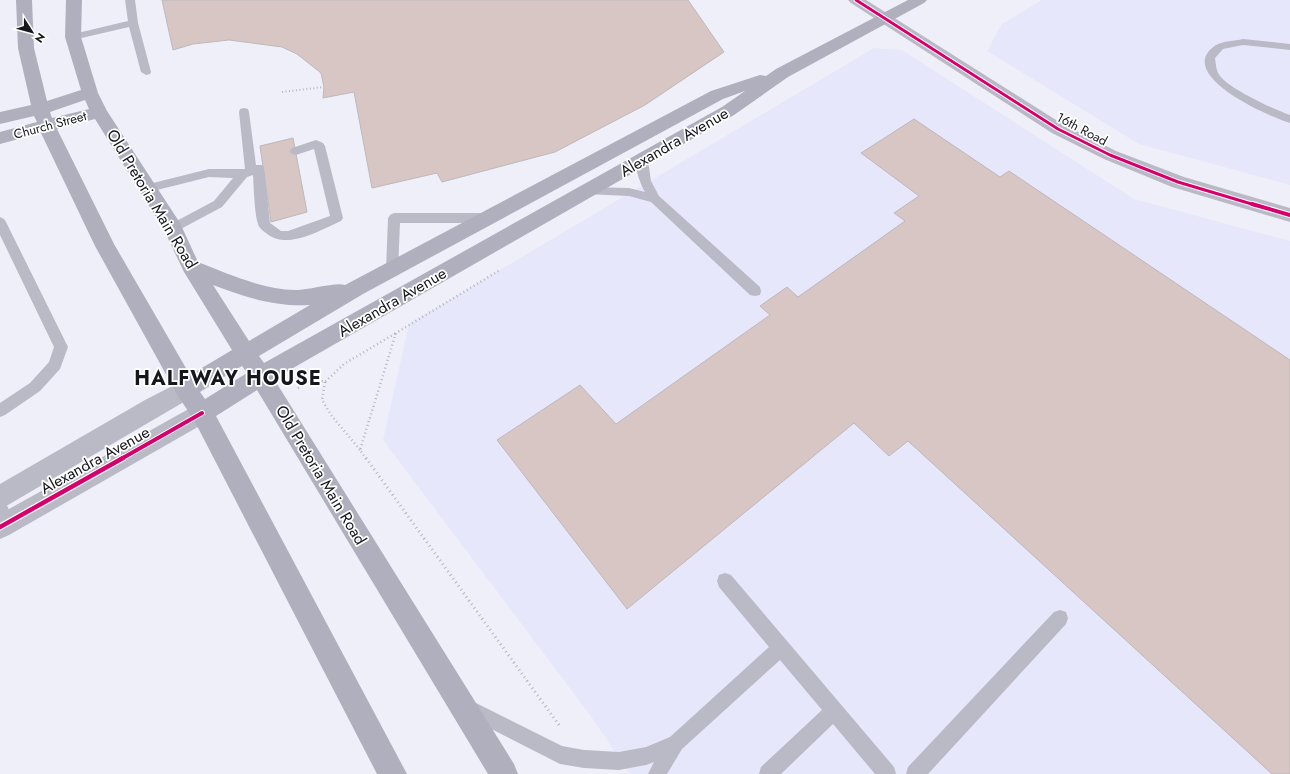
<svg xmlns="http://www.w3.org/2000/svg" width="1290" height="774" viewBox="0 0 1290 774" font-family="Jost,sans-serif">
<rect width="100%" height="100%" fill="#efeff9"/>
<path fill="#e7e7fc" d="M1042 0H1290V185L1139 144 987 51 1002 24Z
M874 48 902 50 1134 199 1290 241V774H630L590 715 383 440 409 324Z"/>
<path fill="#d7c6c3" stroke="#bdb9bb" d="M162 0H688L724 52 645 105 555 152 442 182 437 173 372 188 354 92 323 98 324 87 321 73 297 54 282 47 229 40 193 44 173 50Z
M914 119 1000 177 1009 171 1290 360V774H1272L908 441 889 456 854 423 627 609 497 440 580 385 616 424 770 315 760 306 787 287 798 297 905 221 894 213 919 196 861 153Z
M293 138 307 212 271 222 260 146Z"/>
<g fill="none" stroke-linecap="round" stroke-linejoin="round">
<path stroke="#b5b5be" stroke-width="2" stroke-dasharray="1 2.5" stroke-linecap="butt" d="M282 92 324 87"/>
<path stroke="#b5b5be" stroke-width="2.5" stroke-dasharray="1 3" stroke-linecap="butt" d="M314 379 325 382 344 364 396 333
M325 382 322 400 331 415 360 450
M298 388 314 379
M366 459 360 450 396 333 500 270"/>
<path stroke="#b5b5be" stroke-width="3" stroke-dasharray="1 3.5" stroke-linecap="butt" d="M366 458 559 725"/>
<path fill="#bab9c6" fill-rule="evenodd" d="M125 0H135L138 23 151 72 150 74 146 75 141 72 129 27 73 40 68 37 69 35 128 21Z
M1243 39 1290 44V50L1243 45 1223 49 1215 58C1216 64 1216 71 1220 76 1230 89 1273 109 1290 115V123C1269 117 1172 74 1216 45 1223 41 1235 41 1243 39Z
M244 108 248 109 249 112 256 165H262L264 168 270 223 281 231H288L330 216 314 149 296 155 292 154 290 151 292 148 316 140 323 143 325 146 343 218 341 221C320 230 287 251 266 233 263 231 259 228 258 224 254 211 254 188 253 175L247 177 222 207 177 231 173 233 169 231 167 228 169 225 214 201 233 178 209 177 149 192 145 191 143 188 145 185 209 169H245L239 112 240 109Z
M642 156 646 157 648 160 651 181 659 196 760 287 761 291 760 295 755 296 750 295 651 202 629 196 584 194 582 191 584 188 588 187 629 188 645 192C640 183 633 166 638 157Z
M394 213H488L492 215 494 218 492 221 488 223H400L398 270 396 274 392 275 388 274 386 270 388 218 390 215Z
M0 217 4 219 6 222 68 347 60 369 40 391 5 415 0 417V403L30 383 49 362 54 347 0 235Z
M0 499 5 501 15 523 12 528 7 530 2 528 0 525Z
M725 573 731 575 894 767 896 774H875L833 724 781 774H759L761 767 822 710 780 660 682 749 667 774H648L654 762 646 765 619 770 584 768 560 764 462 714 459 708 462 702 468 699 562 746 584 750 619 752 646 747 670 737 769 647 719 587 717 581 719 575Z
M1060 610 1066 612 1068 618 1066 624 928 774H906L908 767 1054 612Z"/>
<path fill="#bab9c6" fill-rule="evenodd" d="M848 0H866L1064 125 1116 151 1184 177 1290 208V222L1172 187 1104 159 1052 133 851 3Z
M186 379 194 382 197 389 194 396 8 505 0 508V484L145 400Z
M202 403 210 406 213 413 210 420 9 535 0 539V514L194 406Z"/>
<path fill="#b0afbe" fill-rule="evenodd" d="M16 0H32L34 48 47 101 81 90 65 37 66 0H82L81 37 98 93 107 111 180 223 198 262C230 275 262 289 296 290 310 290 335 282 345 285L711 91 760 75 766 76 776 69 908 0H927L924 3 788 77 734 115 274 379 514 764 518 774H488L257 390 216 416 407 774H377L194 420 178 396 95 246 41 133 0 144V132L37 122 34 116 0 124V112L31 105 18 48ZM745 91 722 107 264 363 259 356 363 294 723 99ZM85 100 89 109 52 118 50 112ZM95 119 164 230 184 272 232 350 190 375 114 244 57 129ZM213 285C245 297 275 307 310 305L249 341ZM242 366 247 373 205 399 200 392Z"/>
<defs>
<path id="cycleway-far2" d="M856 0 1058 129 1110 155 1178 182 1255 205"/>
<path id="cycleway-far1" d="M1252 204 1290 215
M121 459 202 413"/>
<path id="cycleway" d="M0 527 123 458"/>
</defs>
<use href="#cycleway-far2" stroke="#fff" stroke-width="5"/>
<use href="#cycleway-far1" stroke="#fff" stroke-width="6"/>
<use href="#cycleway" stroke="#fff" stroke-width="7"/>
<use href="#cycleway-far2" stroke="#d6006c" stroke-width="3"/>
<use href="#cycleway-far1" stroke="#d6006c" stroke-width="4"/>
<use href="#cycleway" stroke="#d6006c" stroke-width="4.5"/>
</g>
<g text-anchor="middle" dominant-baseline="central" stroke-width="3.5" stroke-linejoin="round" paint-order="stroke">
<g font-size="13" fill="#16161d" stroke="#fff">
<text transform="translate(50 125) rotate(-15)">Church Street</text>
<text transform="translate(1082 129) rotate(28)">16th Road</text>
</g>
<g font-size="16" fill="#16161d" stroke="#fff">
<text transform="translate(674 142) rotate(-30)">Alexandra Avenue</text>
<text transform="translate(152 199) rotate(59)">Old Pretoria Main Road</text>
<text transform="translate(392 302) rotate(-30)">Alexandra Avenue</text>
<text transform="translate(95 460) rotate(-29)">Alexandra Avenue</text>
<text transform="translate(321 475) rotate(59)">Old Pretoria Main Road</text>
</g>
<g font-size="20" font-weight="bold" letter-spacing="1" fill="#16161d" stroke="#fff">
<text x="228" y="378">HALFWAY HOUSE</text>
</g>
</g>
<g transform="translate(32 32) rotate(126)" stroke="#ffffff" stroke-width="3" paint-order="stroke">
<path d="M0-3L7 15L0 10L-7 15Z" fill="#16161d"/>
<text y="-6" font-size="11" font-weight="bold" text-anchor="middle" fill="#16161d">N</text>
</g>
</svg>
